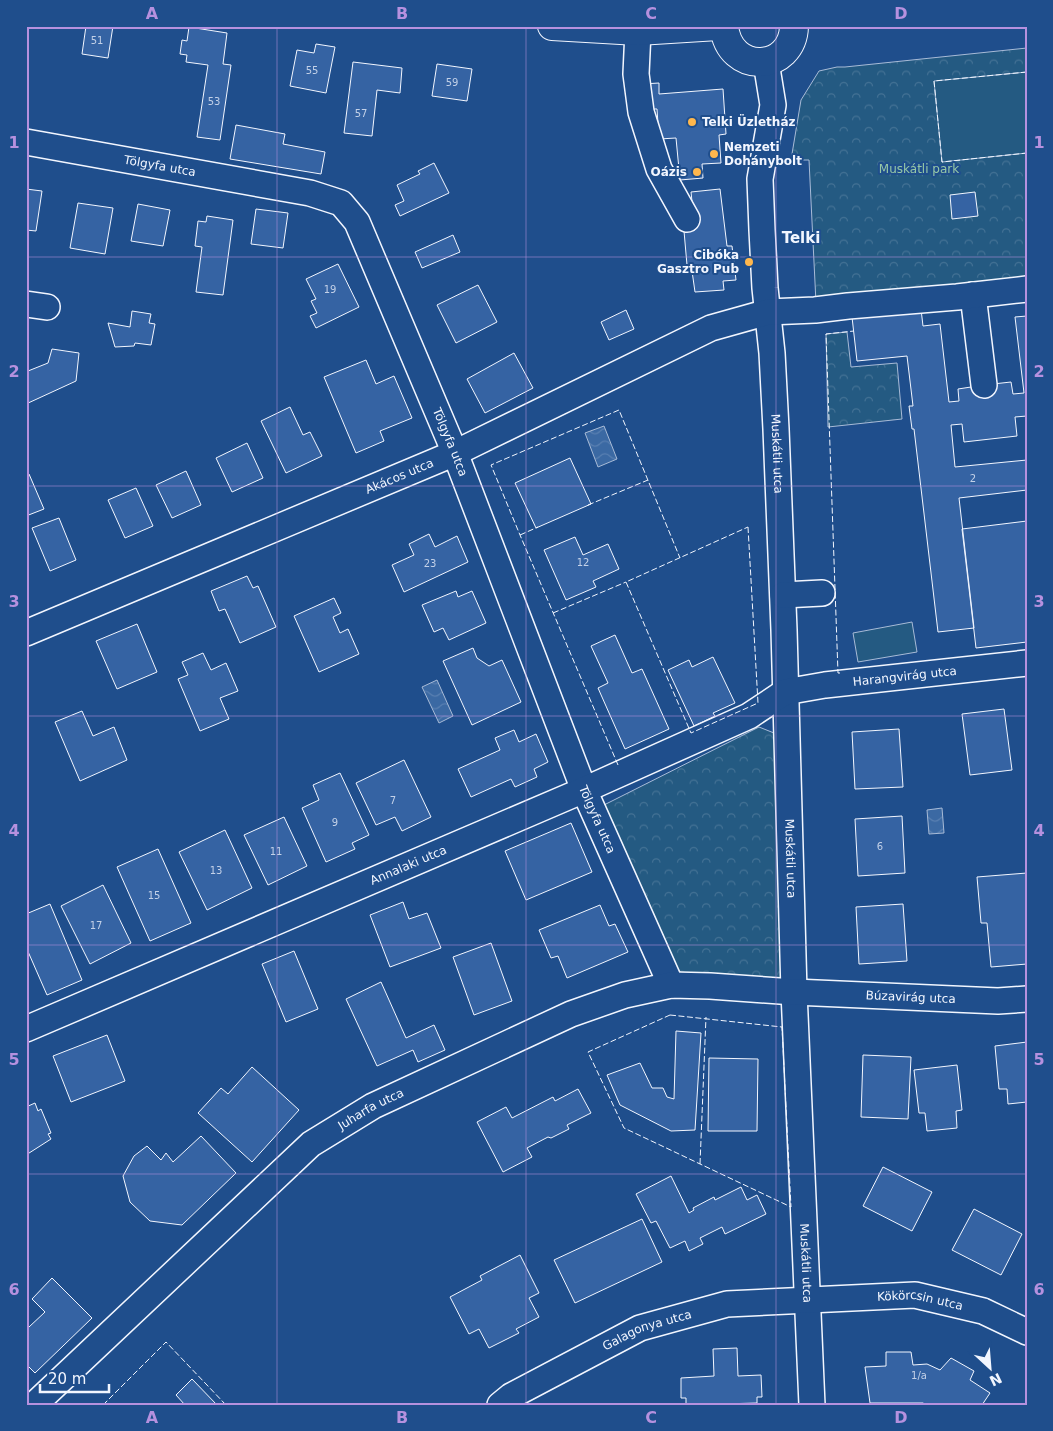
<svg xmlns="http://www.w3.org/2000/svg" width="1053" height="1431" viewBox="0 0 1053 1431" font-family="'DejaVu Sans',sans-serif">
<defs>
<pattern id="forest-crowns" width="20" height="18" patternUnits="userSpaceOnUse" patternTransform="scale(1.25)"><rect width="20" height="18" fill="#245a82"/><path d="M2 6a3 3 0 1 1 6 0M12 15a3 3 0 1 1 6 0" fill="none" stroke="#447295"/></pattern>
<pattern id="water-waves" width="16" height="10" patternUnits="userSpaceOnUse" patternTransform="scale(1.25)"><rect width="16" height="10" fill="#3b69a3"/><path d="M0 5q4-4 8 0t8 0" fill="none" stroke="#587fb1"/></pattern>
</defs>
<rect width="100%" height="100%" fill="#1f4e8c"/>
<path fill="url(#forest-crowns)" stroke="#a8bbd7" d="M1027 48V281L816 303 809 160H791L801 100 819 71 837 67H845Z
M847 332 851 367 897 363 902 419 828 427 826 334Z
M759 727 779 735 784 980 677 973 602 806Z"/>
<path fill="#245a82" stroke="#a8bbd7" d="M1027 72V153L942 162 934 81Z
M912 622 917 652 858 662 853 633Z"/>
<path fill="url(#water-waves)" stroke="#a8bbd7" d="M604 426 617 459 598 467 585 433Z
M437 680 453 716 439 723 422 687Z
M942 808 944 833 929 834 927 810Z"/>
<path fill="#3563a3" stroke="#f2f6ff" d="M86 26H113L108 58 82 54Z
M189 27 227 33 223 64 231 65 220 140 197 137 208 65 186 62 187 55 180 54 182 40 187 41Z
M316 44 335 47 326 93 290 86 297 50 314 53Z
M353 62 402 68 400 93 377 90 372 136 344 133Z
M437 64 472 69 467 101 432 96Z
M659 83V94L723 89 726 134 719 135 721 163 702 164 703 178 680 180 676 138 659 139 657 109H644L642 84Z
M236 125 285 134 283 144 325 152 321 174 230 159Z
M434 163 449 193 400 216 395 205 404 201 397 185 420 174 418 171Z
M26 189 42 191 36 231 26 230Z
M720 189 727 246H732L736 280 723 281 724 290 695 292 691 264 687 265 684 231 695 230 691 192Z
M975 192 978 216 952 219 950 195Z
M78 203 113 208 105 254 70 248Z
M138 204 170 210 163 246 131 241Z
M256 209 288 213 283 248 251 244Z
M207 216 233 220 223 295 196 292 202 247 195 246 198 221 206 222Z
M453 235 460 252 422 268 415 252Z
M338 264 359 307 316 328 310 316 317 313 311 301 316 299 306 279Z
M478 285 497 322 456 343 437 305Z
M921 309 923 326 940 324 949 402 959 401 958 389 984 385 1011 382 1013 394 1024 393 1015 317 1027 316V416L1015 417 1017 436 964 442 962 424 951 425 955 467 1027 460V490L959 498 974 628 938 632 914 429H912L909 406H913L907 356 857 361 852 317Z
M626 310 634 329 609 340 601 322Z
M132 311 151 314 149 323 155 324 151 345 135 343 134 346 115 347 108 323 130 327Z
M52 349 79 353 76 381 26 404V368L28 371 48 363Z
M514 353 533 388 485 413 467 379Z
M366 360 376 384 394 376 412 418 380 431 384 441 356 453 324 377Z
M290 407 303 435 310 432 322 456 286 473 261 421Z
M247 443 263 478 232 492 216 458Z
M570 458 591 504 536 528 515 483Z
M186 471 201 505 172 518 156 485Z
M29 474 44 509 26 516V475Z
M136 488 153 526 125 538 108 500Z
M59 518 76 560 50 571 32 528Z
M1027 521V642L976 648 962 529Z
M429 534 435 547 457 536 468 562 404 592 392 565 414 555 409 544Z
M575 537 583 555 608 544 619 569 593 581 596 587 566 600 544 550Z
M247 576 253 588 258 586 276 627 240 643 225 609 219 611 211 591Z
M456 591 458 597 472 591 486 623 449 640 443 628 434 632 422 605Z
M334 598 341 613 333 617 340 633 348 629 359 654 319 672 294 616Z
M137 624 157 672 117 689 96 641Z
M615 635 632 673 642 669 669 729 625 749 598 688 608 683 591 646Z
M473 648 477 658 489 666 502 660 521 702 472 725 443 661Z
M203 653 211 670 226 663 238 691 220 698 229 719 200 731 178 679 188 675 182 662Z
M713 657 735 703 713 713 715 716 694 726 668 670 689 660 692 667Z
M1004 709 1012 770 970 775 962 714Z
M82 711 93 736 114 727 127 760 80 781 55 722Z
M899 729 903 787 855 789 852 732Z
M514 730 519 742 536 734 548 762 534 769 537 777 515 787 511 779 471 797 458 769 500 750 495 738Z
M404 760 431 817 402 831 395 817 376 825 356 783Z
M340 773 369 835 352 843 355 849 326 862 302 808 319 800 313 785Z
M902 816 905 873 858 876 855 819Z
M284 817 307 866 268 885 244 835Z
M571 823 592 872 526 900 505 851Z
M225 830 252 888 207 910 179 852Z
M158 849 191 923 150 941 117 867Z
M1027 873V964L991 967 987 923H981L977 877Z
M103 885 131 943 90 964 61 906Z
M403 902 409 919 427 913 441 948 390 967 370 915Z
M50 904 82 980 47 995 26 947V914Z
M903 904 907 961 859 964 856 907Z
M600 905 609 926 615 924 628 952 567 978 558 956 551 958 539 930Z
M491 943 512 1001 474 1015 453 957Z
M294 951 318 1009 286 1022 262 964Z
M381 982 406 1038 434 1025 445 1050 418 1062 413 1050 377 1066 346 999Z
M676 1031 701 1033 695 1130 671 1131 620 1105 607 1075 640 1063 652 1088H663L667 1097 674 1099Z
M107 1035 125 1081 71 1102 53 1056Z
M1027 1042V1102L1008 1104 1007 1089H999L995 1046Z
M863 1055 911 1057 908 1119 861 1117Z
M709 1058 758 1059 757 1131H708Z
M957 1065 962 1110 956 1111 957 1128 927 1131 925 1113H919L914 1070Z
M252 1067 299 1110 252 1162 198 1113 221 1088 228 1094Z
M578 1089 591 1113 567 1125 569 1129 551 1138 548 1137 527 1148 532 1157 503 1172 477 1122 506 1107 512 1118 553 1097 555 1101Z
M35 1103 38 1111 41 1109 51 1133 48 1134 51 1139 26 1155V1107Z
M201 1136 236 1173 182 1225 150 1221 130 1202 123 1176 134 1156 147 1146 161 1160 166 1153 173 1162Z
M883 1167 932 1192 912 1231 863 1206Z
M671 1176 689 1213 694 1210 693 1208 714 1197 715 1200 741 1187 747 1200 757 1195 766 1214 725 1234 722 1227 700 1238 703 1244 689 1251 685 1241 670 1248 656 1221 651 1223 636 1194Z
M974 1209 1022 1234 1001 1275 952 1250Z
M642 1219 662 1262 575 1303 554 1260Z
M520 1255 539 1293 529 1298 539 1317 516 1329 519 1333 489 1348 479 1329 469 1334 450 1297 482 1280 480 1276Z
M52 1278 92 1318 35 1373 26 1364V1324L29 1327 45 1312 32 1299Z
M737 1348 738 1376 761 1375 762 1397H757V1403L686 1405V1398H681V1378L714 1376 713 1349Z
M886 1352H911L913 1365 927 1364 940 1370 951 1358 974 1371 970 1380 990 1393 982 1405H926L923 1403H870L865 1367 886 1366Z
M192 1379 217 1405H185L176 1395Z"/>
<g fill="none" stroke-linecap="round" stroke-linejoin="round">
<defs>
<g id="minor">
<path d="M638 31 636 74 641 112 659 169 687 219"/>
<path id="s1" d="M766 62 773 105 760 179 762 230 765 288 772 353 776 429 784 630 794 992 812 1405"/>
<path id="s2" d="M26 142 310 193 341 203 357 222 455 453 584 790 671 985"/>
<path d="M973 295 984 385"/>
<path d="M26 304 47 307"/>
<path d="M783 595 822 593"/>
<path id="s3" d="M26 633 455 453 711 328 768 312 815 310 848 306 957 297 1027 289"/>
<path id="s4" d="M26 1029 584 790 749 716 785 692 825 685 1027 663"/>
<path id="s5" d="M34 1405 311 1144 373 1106 571 1014 625 995 671 985 710 986 794 992 998 1001 1027 999"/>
<path id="s6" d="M500 1405 511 1396 640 1328 727 1304 915 1295 983 1311 1027 1332"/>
</g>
<path id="major" d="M552 26 638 31 718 26
M724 26C729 76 793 72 794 26"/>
</defs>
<use href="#minor" stroke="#f2f6ff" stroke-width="28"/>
<use href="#major" stroke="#f2f6ff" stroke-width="30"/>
<use href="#minor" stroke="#1f4e8c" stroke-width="25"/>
<use href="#major" stroke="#1f4e8c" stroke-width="28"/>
<path stroke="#f2f6ff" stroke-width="1" stroke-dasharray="6 2.5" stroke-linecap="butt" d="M1027 72 934 81 942 162 1027 153
M588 505 648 480
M748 527 758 703 691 733 626 582Z
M520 535 538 527
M553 613 626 582
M840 673H838L826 334 854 331
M618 765 520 535 491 465 619 410 680 558
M670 1015 782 1027 791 1207 624 1128 588 1052Z
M700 1164 706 1017
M103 1405 166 1342 226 1405"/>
</g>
<path fill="none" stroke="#b691df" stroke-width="1" stroke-opacity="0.55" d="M277 26V1405M526 26V1405M776 26V1405M26 257H1027M26 486H1027M26 716H1027M26 945H1027M26 1174H1027"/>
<g fill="#ffb74d" stroke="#1f4e8c" stroke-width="2">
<circle cx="692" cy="122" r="5"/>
<circle cx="714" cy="154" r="5"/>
<circle cx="697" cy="172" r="5"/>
<circle cx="749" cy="262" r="5"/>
</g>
<g text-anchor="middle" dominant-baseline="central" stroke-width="4" stroke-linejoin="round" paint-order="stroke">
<g font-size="10" fill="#c3d1e8">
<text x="97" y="40">51</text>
<text x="312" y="70">55</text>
<text x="452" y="82">59</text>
<text x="214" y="101">53</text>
<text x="361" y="113">57</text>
<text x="330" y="289">19</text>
<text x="973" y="478">2</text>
<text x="583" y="562">12</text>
<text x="430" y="563">23</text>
<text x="393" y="800">7</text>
<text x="335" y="822">9</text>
<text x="880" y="846">6</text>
<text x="276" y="851">11</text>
<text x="216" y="870">13</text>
<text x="154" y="895">15</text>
<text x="96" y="925">17</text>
<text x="919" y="1375">1/a</text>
</g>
<g font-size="12" font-weight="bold" fill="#f2f6ff" stroke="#1f4e8c" text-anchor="start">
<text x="702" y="122">Telki Üzletház</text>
<text x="724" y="147">Nemzeti<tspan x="724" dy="14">Dohánybolt</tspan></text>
<text x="687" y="172" text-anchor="end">Oázis</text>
<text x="739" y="255" text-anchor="end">Cibóka<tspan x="739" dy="14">Gasztro Pub</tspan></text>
</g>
<g font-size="12" fill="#f2f6ff" stroke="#1f4e8c">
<text stroke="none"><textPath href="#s2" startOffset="136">Tölgyfa utca</textPath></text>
<text stroke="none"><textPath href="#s2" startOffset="585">Tölgyfa utca</textPath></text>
<text stroke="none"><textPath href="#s1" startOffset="394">Muskátli utca</textPath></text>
<text stroke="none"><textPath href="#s3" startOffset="405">Akácos utca</textPath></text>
<text stroke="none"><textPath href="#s4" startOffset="952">Harangvirág utca</textPath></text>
<text stroke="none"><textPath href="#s2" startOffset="990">Tölgyfa utca</textPath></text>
<text stroke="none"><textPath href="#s1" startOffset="799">Muskátli utca</textPath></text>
<text stroke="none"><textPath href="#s4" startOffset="416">Annalaki utca</textPath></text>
<text stroke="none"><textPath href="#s5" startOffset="1016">Búzavirág utca</textPath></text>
<text stroke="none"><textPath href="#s5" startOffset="450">Juharfa utca</textPath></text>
<text stroke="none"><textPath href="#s1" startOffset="1204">Muskátli utca</textPath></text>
<text stroke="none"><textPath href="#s6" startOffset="444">Kökörcsin utca</textPath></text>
<text stroke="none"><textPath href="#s6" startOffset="166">Galagonya utca</textPath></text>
</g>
<g font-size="12" fill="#97c8a6" stroke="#1f4e8c">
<text x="919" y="169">Muskátli park</text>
</g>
<g font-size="15" font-weight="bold" fill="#f2f6ff" stroke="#1f4e8c">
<text x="801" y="238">Telki</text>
</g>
</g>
<rect width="1053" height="1431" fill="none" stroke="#1f4e8c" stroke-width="55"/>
<g transform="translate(990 1368) rotate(154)" stroke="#1f4e8c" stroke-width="4" paint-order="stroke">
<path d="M0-4L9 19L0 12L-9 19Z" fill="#f2f6ff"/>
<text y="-8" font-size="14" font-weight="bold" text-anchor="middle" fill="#f2f6ff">N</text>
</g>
<path d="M40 1384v8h69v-8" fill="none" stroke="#f2f6ff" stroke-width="2.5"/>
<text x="48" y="1384" font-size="15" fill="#f2f6ff" stroke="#1f4e8c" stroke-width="4" paint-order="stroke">20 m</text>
<rect x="28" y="28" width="998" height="1376" fill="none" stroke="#b691df" stroke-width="2"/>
<g font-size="16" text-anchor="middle" font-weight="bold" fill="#b691df">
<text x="152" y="19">A</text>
<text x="402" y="19">B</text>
<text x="651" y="19">C</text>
<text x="901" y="19">D</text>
<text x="14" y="148">1</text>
<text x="1039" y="148">1</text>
<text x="14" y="377">2</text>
<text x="1039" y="377">2</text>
<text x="14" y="607">3</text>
<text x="1039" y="607">3</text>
<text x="14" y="836">4</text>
<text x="1039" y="836">4</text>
<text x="14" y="1065">5</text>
<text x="1039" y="1065">5</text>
<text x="14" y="1295">6</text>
<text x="1039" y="1295">6</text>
<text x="152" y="1423">A</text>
<text x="402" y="1423">B</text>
<text x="651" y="1423">C</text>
<text x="901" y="1423">D</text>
</g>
</svg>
